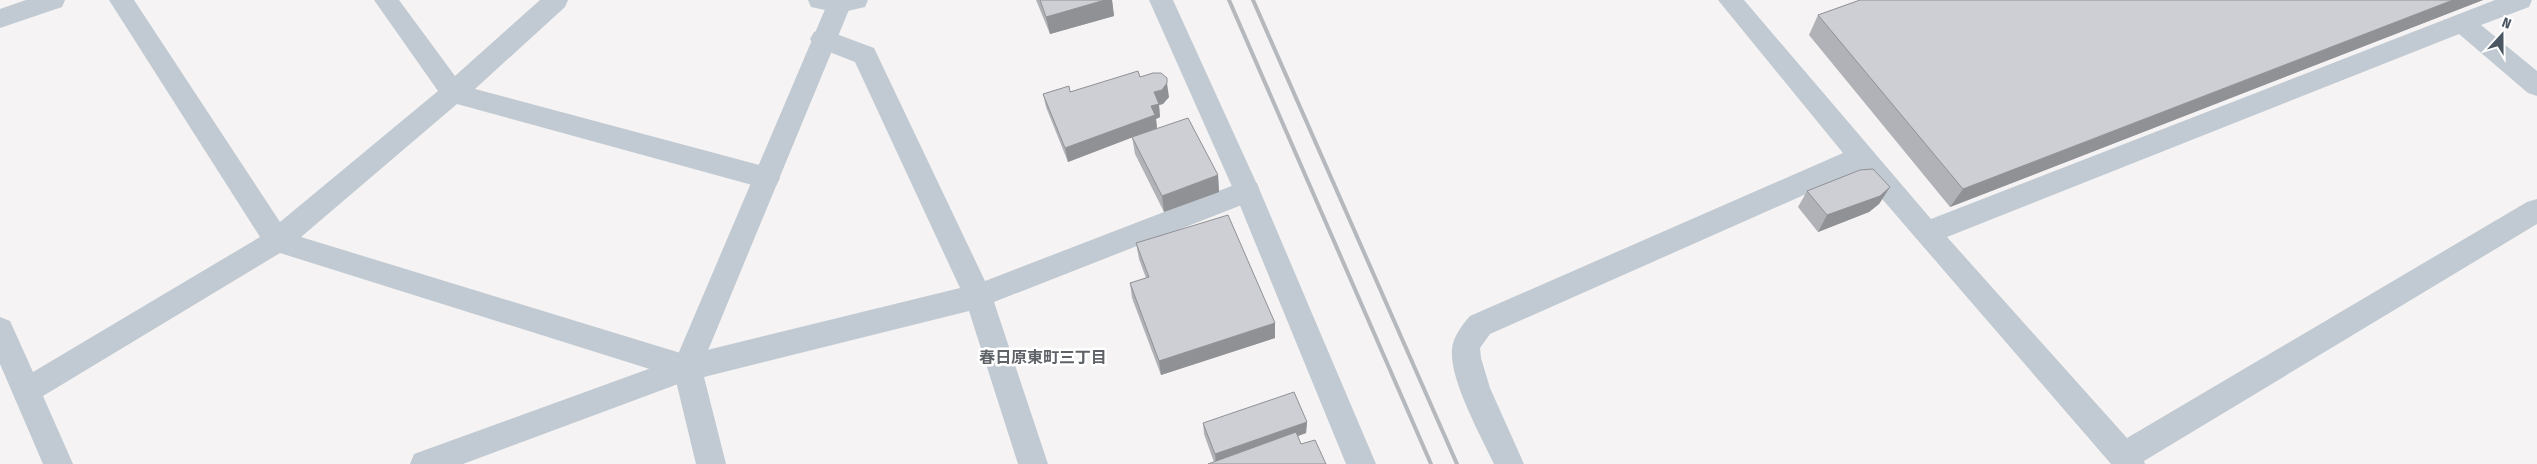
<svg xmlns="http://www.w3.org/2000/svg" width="2537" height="464" viewBox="0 0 2537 464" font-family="'Fira Sans Condensed','Noto Sans JP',sans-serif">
<rect width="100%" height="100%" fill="#f5f3f3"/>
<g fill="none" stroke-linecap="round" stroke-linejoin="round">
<path fill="#c1cad2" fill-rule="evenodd" d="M26 0H65L62 7 0 28V9Z
M109 0H134L280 222 438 91 374 0H399L455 76 540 0H568L565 7 475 89 767 167 776 170 780 178 776 186 767 189 457 104 301 237 687 355 960 288 855 62 814 46 810 39 814 32 823 29 874 48 985 281 1247 180 1257 183 1260 191 1257 199 994 302 1048 464H1018L969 311 704 377 726 464H696L675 377 280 253 43 396 73 464H43L0 364V317L10 321 33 372 260 237Z
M808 0H868L865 7 839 13 811 7Z
M1718 0H1744L1931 219 2495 0H2532L2529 7 2481 25 2537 71V96L2528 93 2459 34 1947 237 2127 438 2527 202 2537 199V224L2144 461 2145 464H2111L1858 171 1490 334 1480 348 1481 358 1490 388 1524 464H1494C1481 436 1449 379 1452 349 1453 337 1462 325 1470 316L1843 153Z"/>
<path fill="#c1cad2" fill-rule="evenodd" d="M829 0H853L697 377 463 464H410L414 454 676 359Z
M1149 0H1173L1260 191 1376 464H1346L1234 191Z"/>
<path stroke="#b5b8bd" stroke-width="4" d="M1229 0 1431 464
M1253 0 1457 464"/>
</g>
<path fill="#b0b2b7" d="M1036 0H1112L1114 16 1050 34Z
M1860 0H2483L1950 207 1809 35 1818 15Z
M1140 77 1169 97 1163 104 1159 105 1160 117 1156 119 1157 128 1218 175 1219 192 1164 212 1135 154 1132 137 1068 162 1046 107 1043 94 1070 92Z
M1890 187 1879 204 1869 212 1818 232 1798 207 1807 191Z
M1136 243 1275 323V338L1161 375 1132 298 1130 283 1146 278 1139 259Z
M1307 422 1306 433 1298 436 1301 444 1326 464 1214 462 1204 434 1203 423Z"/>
<path fill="#909195" d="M1105 0H1112L1114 16 1050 34 1046 17Z
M2453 0H2483L1950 207 1963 189Z
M1167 83 1169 97 1163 104 1159 105 1160 117 1156 119 1157 128 1068 162 1065 148 1151 106 1154 92Z
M1218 175 1219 192 1164 212 1162 196Z
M1890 187 1879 204 1869 212 1818 232 1827 215Z
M1275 323V338L1161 375 1159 361Z
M1307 422 1306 433 1218 464H1216L1215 454Z"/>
<path fill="#cdcfd5" stroke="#909195" d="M1040 0H1105L1046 17Z
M1860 0H2453L1963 189 1818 15Z
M1138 71 1140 77 1153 73H1161L1167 78V83L1162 90 1154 92 1159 104 1151 106 1155 115 1065 148 1043 94 1069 86 1070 92Z
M1188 118 1218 175 1162 196 1132 137Z
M1873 169 1890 187 1880 196 1827 215 1807 191 1860 170Z
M1228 215 1275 323 1159 361 1130 283 1149 277 1136 243Z
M1294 392 1307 422 1215 454 1203 423Z
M1296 432 1301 444 1315 440 1326 464H1208Z"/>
<g text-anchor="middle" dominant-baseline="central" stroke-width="5" stroke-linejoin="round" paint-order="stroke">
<g font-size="16" font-weight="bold" fill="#5f6368" stroke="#fff">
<text x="1043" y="357">春日原東町三丁目</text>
</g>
</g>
<g transform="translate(2502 35) rotate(21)" stroke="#ffffff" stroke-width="4" paint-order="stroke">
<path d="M0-4L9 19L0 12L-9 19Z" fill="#4a5661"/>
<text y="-8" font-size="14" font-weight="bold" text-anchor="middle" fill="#4a5661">N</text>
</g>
</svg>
